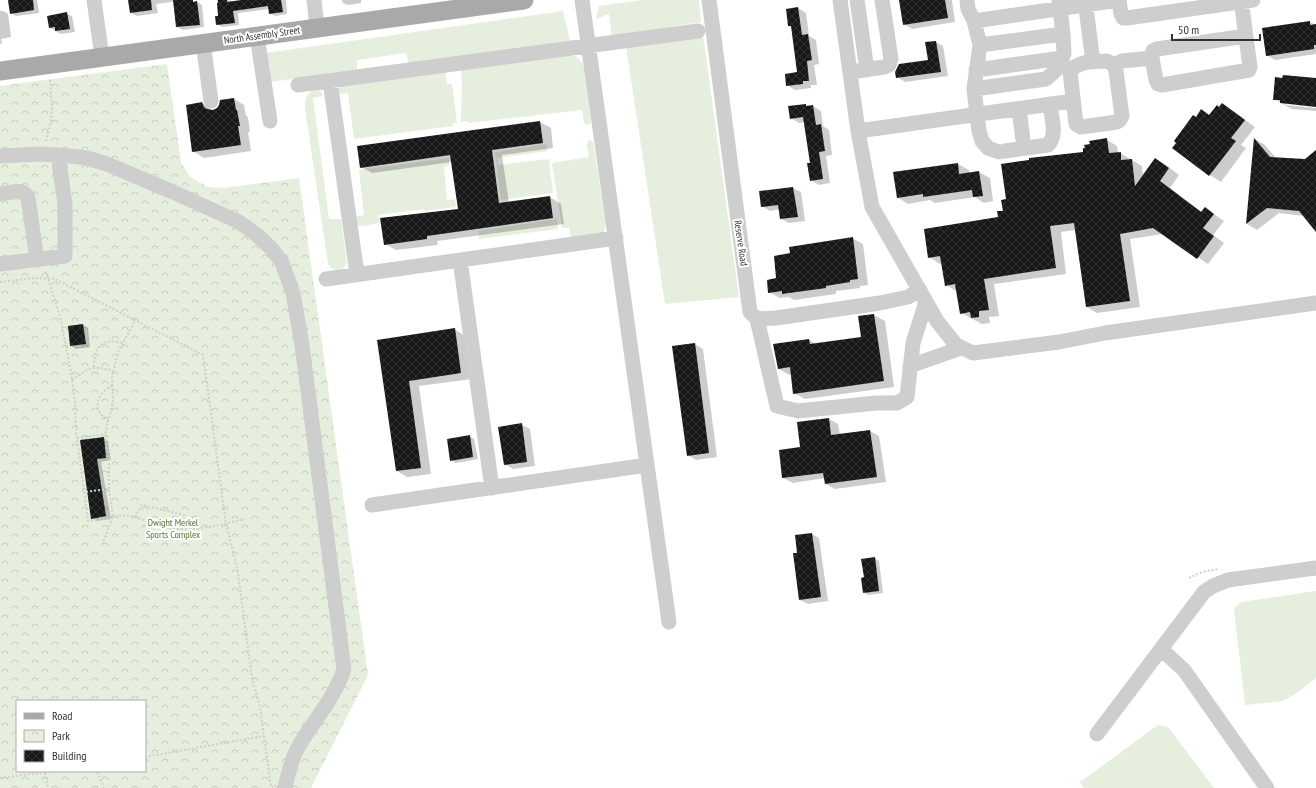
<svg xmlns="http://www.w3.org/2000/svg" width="1316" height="788" viewBox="0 0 1316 788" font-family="'PT Sans Narrow',sans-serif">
<defs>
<pattern id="park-crowns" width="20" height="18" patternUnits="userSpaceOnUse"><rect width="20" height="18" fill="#e6efde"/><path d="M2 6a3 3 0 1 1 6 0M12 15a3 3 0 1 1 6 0" fill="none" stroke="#c6cdbf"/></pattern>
<pattern id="building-cross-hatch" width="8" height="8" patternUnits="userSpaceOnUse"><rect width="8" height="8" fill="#181818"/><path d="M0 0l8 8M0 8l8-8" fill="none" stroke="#313131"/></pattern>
</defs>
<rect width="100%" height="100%" fill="#fff"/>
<path fill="#e6efde" d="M643 0H699L701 22 612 37 609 14 596 19 599 6Z
M563 11 570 41 409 64 406 53 357 60V71L270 82 266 53Z
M703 35 739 297 665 304 626 46Z
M564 54 577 57 585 66 591 123 587 125 584 123 582 110 468 123 467 121 461 122 462 83 461 69Z
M445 71 447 84H452L457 123H453V126L354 139 348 93 337 94 338 88 344 84Z
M314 89 321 91 323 96 313 98 329 219H341L347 263 343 268 336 270 331 268 328 264 305 108C304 99 307 94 314 89Z
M588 140 593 141 606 224 603 233 571 238 569 228H562L552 163 589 157 587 146Z
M546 144 548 151 497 158 498 165 549 159 553 193 501 200 495 152Z
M449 158V165L444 167 447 200 455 199 456 207 425 211 424 209 378 215 380 222 365 226 358 225 355 217 364 215 359 170Z
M557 219 558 229 479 239 478 231Z
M1316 591V678L1297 693 1283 701 1245 705 1234 609 1241 602Z
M1158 725 1168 727 1214 788H1084L1080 782Z"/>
<path fill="url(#park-crowns)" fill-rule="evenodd" d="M167 64 181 162 190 177 208 187 225 188 299 178 368 675 311 788H0V86ZM17 701H145V771H17Z"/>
<path fill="#0003" d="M9 0H37L39 13 16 16 11 13Z
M129 0H186L156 4 158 13 137 16 131 13Z
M217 0H229L232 2 247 0H286L287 14 275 16 270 13 269 9 238 13 239 25 222 27 217 24 219 17Z
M342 0H361V3L348 5 343 3Z
M900 0H952L955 22 912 29 904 24Z
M197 2 202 5 204 27 183 30 177 27Z
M798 8 806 13 809 36 816 40 819 64 814 65 817 85H811V88L795 90 787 85 798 73 792 27 789 26Z
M0 11H3L8 14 11 37 1 39 2 44H0Z
M67 14 72 16 75 32 61 34 50 28Z
M1310 22 1316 25V54L1275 60 1267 55Z
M936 42 943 46 948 76 905 82 897 77 929 61Z
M1316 79V106L1282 103 1287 105 1316 108V111L1292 109 1274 99Z
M234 99 244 105 246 116 248 117 250 132H248L251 151 204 158 193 151 202 103 213 111Z
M1222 104 1233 111 1255 127 1241 145 1246 148 1221 182 1210 175 1173 148 1202 111 1210 116Z
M806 105 809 107 813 106 821 111 823 126 829 130 832 155 826 156 830 183 819 185 811 180V163L805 122 799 123 791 118Z
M540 122 551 128 553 148 502 155 509 203 550 197 561 204 564 224 437 241 438 245 396 250 385 244 459 210 452 162 372 173 361 167Z
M1255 139 1265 145 1276 158 1305 160 1316 151V231L1304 216 1279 213 1257 230 1247 224Z
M1107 140 1117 146 1118 153H1120L1142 166 1143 176 1156 159 1166 165 1179 175 1170 188 1202 212 1205 208 1224 221 1213 235 1224 243 1208 264 1163 234 1130 239 1140 307 1097 313 1087 307 1076 230 1061 232 1066 274 994 284 999 316 989 317 990 323 982 324 961 313 956 291 946 285 942 263 940 264 929 257 999 218 1004 212 1007 200Z
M958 164 969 170V173L979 172 990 178 993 201 984 203 975 197 935 203 930 200 908 204 897 197Z
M793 188 801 192 805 221 789 223 781 219 780 209 770 211 762 206Z
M852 238 863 244 868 285 860 286V288L836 291V294L794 300 789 297 780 298 769 292 791 254Z
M874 315 885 321 894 387 805 399 794 393 792 374 789 375 779 369 809 340 816 344 862 338Z
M83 325 88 328 90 347 76 349 71 346Z
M454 329 465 336 472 379 419 386 431 474 407 477 397 471 378 340Z
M695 344 703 349 717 457 696 460 688 455Z
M829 419 838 424 840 435 870 431 879 436 886 482 835 489 826 484 825 478 793 483 783 478 801 448Z
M522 425 530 429 535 466 513 469 505 464Z
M469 436 474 439 478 459 456 463 451 460Z
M103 438 108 441 111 460 101 462 111 519 97 521 92 518 81 441Z
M812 534 819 538 828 601 808 604 800 600 799 553Z
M874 558 879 561 883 593 868 595 864 592 865 578Z"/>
<path fill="url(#building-cross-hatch)" d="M8 0H33L34 10 10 14Z
M128 0H151L152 10 130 13Z
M173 0H193V2L197 1 200 25 176 27Z
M218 0H227V2L241 0H281L283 12 269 14 268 6 233 11 235 23 216 25 215 16H218L217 3H218Z
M899 0H945L948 18 903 25Z
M798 7 802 35 808 34 812 60 807 61 809 81H803V84L786 86 785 74 797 72 791 26H788L786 9Z
M67 12 70 29 55 31V27L49 28 47 16Z
M1310 21V25L1316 24V45H1314V49L1266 56 1262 28Z
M936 41 941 72 896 78 895 72 899 64 928 60 925 42Z
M1283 75 1316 78V107L1280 103V100H1273L1275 77 1282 78Z
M234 98 236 110H237L240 126H238L241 145 192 152 186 105 202 102 204 107 207 109 213 110 217 108 219 105 220 100Z
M1222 103 1245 120 1231 138 1236 141 1209 176 1172 148 1176 143 1174 141 1193 115 1196 117 1201 109 1209 115 1217 105 1219 107Z
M806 104V106L813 105 816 125 821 124 825 151 819 152 823 179 810 181 807 163H810L803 117 790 119 788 106Z
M540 121 543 143 492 150 499 203 550 196 553 218 427 236V239L384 245 380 218 458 209 450 155 360 168 357 146Z
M1107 138 1109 153 1121 152V160L1132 159 1135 186 1155 158 1169 168 1160 181 1201 212 1205 207 1214 214 1203 228 1214 236 1197 259 1153 228 1120 234 1130 301 1086 307 1074 223 1050 226 1056 268 984 279 989 310 979 311V317L971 318 970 312 960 314 955 284 945 286 940 256 928 258 924 229 998 217 997 211H1003L1001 200 1006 199 1001 164 1029 160V158L1083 152V148H1085L1084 145 1090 144 1089 141Z
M1254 138 1270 157 1305 159 1316 150V232L1299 211 1267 208 1246 224Z
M958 163 959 174 979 171 983 196 973 197 972 190 923 197V194L897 198 893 172Z
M793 187 798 217 780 219 778 205 761 207 759 191Z
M853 237 858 279 850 280V282L826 286V288L782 294V291L768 293 767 280 776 278 774 256 790 253 789 247Z
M874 314 884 381 793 394 790 367 778 369 773 344 809 339 810 344 861 337 858 316Z
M83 324 86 344 70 346 68 326Z
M455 328 461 373 409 381 421 468 396 471 377 340Z
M695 343 709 453 687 456 672 346Z
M829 418 831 435 870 430 877 477 825 484 823 473 782 478 779 450 800 447 797 422Z
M522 423 527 462 504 465 498 427Z
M470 435 473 457 450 461 447 439Z
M104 437 106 458 97 459 106 516 91 519 80 440Z
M812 533 821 597 799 600 793 553H797L795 535Z
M875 557 879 591 863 593 861 578 864 577 861 559Z"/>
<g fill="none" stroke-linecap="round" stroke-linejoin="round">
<path stroke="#cecece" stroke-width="2" stroke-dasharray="2 2" stroke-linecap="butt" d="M46 141 51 121 52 107 50 79
M46 272 60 317 70 367 75 401 76 432 88 521 113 517 109 489 84 492
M0 282 34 278 55 279 203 355 226 524 237 567 252 678 260 707 271 787
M94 367C94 346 102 338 123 343
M72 380C89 368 92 365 113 371L119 350 135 321
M108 422C105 418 100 414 98 409 95 399 104 389 112 386
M77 438 105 434
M109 489V458L105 434 113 402 112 378 113 371
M135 517 142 505 184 515 183 529
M102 545 113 517C133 511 150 525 169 528 196 532 219 525 245 519
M1189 578 1202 572 1218 569
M145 757 264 736
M94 771 97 772 99 771
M97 772 104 788
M45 773 48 788
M0 778 55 771"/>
<path stroke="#cecece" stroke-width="15" d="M94 0 102 57
M314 0 317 27
M582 0 669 622
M709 0 750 312 757 319 776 318 880 303 908 297 920 290
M840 0 858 131 872 207 937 321 956 345 973 353 1059 342 1105 333 1316 303
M857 0 867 70
M967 0 968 9 974 21 980 45 1063 34 1059 0
M1085 0 1093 62
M1119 0 1121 14 1123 18H1127L1253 0
M974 21 1119 0
M257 36 270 121
M203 43 211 101
M980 45 974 89 979 131 982 141 988 148 999 152
M1152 58 1153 51 1157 49 1246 36
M1107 61 1114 65 1116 71 1122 116 1120 120 1117 122 1081 127 1076 124 1070 72C1077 60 1095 62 1107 61Z
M1114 65 1122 61 1152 58 1156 80 1158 84 1162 85 1249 70 1250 67 1241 0
M976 70 1062 58
M850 72 884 67 889 65 891 59 882 0
M330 81 357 274
M298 85 698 31
M974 89 1046 79 1055 71 1061 62 1064 53 1063 34
M1019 109 1024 148
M858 131 1073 101
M1005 151 1048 145C1058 135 1051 117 1050 104
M0 156 40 154 71 156 87 158 107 164 173 192 239 222 257 235 272 249 282 263 293 293 302 345 344 669C335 697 315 719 300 744 292 757 288 773 285 788
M0 194C9 193 24 187 28 198L37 260
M460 260 492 488
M0 264 65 256V204L58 155
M326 279 616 238
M757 319 777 406 798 411 876 403H897L907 397 913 343 926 302
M910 366 961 348
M372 505 647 465
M1161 649 1184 670 1267 788
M1097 734 1204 592 1213 586 1228 580 1316 568"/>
<path stroke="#a9a9a9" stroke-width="19" d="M0 71 524 0"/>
</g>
<g text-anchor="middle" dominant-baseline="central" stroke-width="4" stroke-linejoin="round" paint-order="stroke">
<g font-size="10" fill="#313131" stroke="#fff">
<text transform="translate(262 35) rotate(-8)">North Assembly Street</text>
<text transform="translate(741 243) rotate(82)">Reserve Road</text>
</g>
<g font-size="10" fill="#527239" stroke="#fff">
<text x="173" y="522">Dwight Merkel<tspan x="173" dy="12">Sports Complex</tspan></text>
</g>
</g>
<rect x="16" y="700" width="130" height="72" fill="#ffffff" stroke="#adadad"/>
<rect x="24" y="713" width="20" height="6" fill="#a9a9a9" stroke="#adadad"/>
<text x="52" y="720" font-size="12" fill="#313131">Road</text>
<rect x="24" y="730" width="20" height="12" fill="url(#park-crowns)" stroke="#adadad"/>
<text x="52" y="740" font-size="12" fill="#313131">Park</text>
<rect x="24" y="750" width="20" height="12" fill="url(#building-cross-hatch)" stroke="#adadad"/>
<text x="52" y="760" font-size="12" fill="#313131">Building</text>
<path d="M1172 34v6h88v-6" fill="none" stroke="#313131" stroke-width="2"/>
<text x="1178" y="34" font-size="12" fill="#313131" stroke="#ffffff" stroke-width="3" paint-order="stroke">50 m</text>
</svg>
